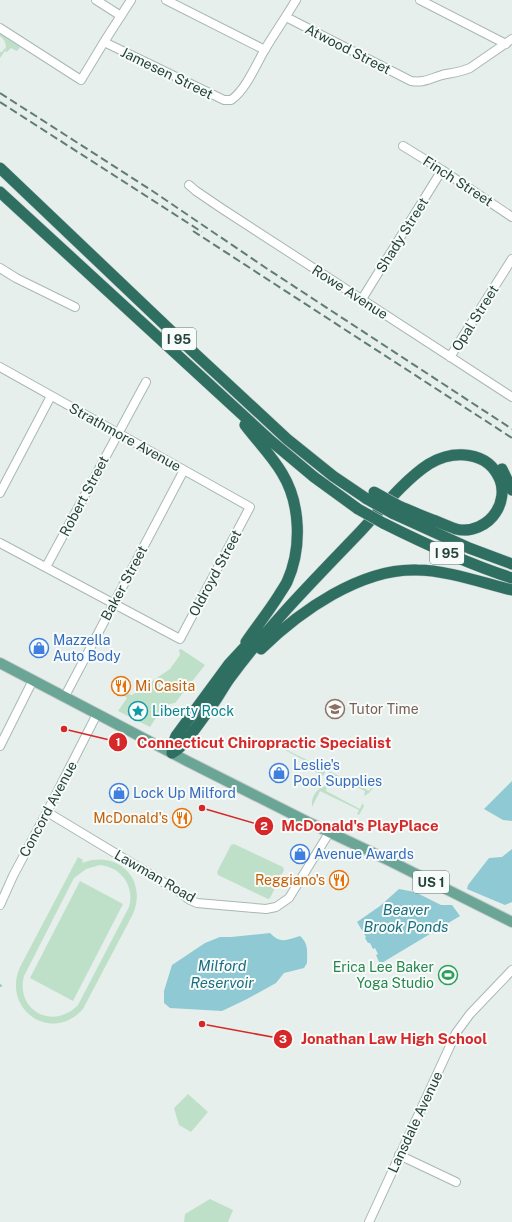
<svg xmlns="http://www.w3.org/2000/svg" width="512" height="1222" viewBox="0 0 512 1222" font-family="'Public Sans',sans-serif">
<rect width="100%" height="100%" fill="#e6efeb"/>
<path fill="#bfe0c8" fill-rule="evenodd" d="M0 33 21 46 17 51 11 48 7 52 5 51 0 58V52H2L5 48 6 49C6 43 5 40 0 36Z
M181 649 205 665 175 703 164 705 150 727 118 711 127 698 121 693 122 692 132 695 170 669 180 655 179 650Z
M286 744H287L285 749 369 791 372 787 373 788 369 793 364 796 365 791 326 771 323 776 312 770 313 765 283 749Z
M325 786 327 788 326 791 360 809 362 804H363L364 806 359 815 357 814 359 810 320 791 312 807C311 797 316 789 325 786Z
M234 844 283 867 284 870 270 898 268 899 218 875 217 872 231 845Z
M78 857 83 860 82 863C117 849 148 879 133 914L83 1009C52 1044 1 1010 20 967ZM100 865C121 867 135 886 129 907L78 1005C53 1031 15 1010 24 976L74 878 86 869Z
M80 881 123 904 73 1001 30 978Z
M188 1094 208 1112 191 1132 179 1125 174 1108Z
M210 1199 233 1210 228 1222H184L185 1214Z"/>
<path fill="#8ec9d4" d="M512 781V821L503 820 484 809Z
M512 849V902L505 905 467 889 468 885 489 858 502 857Z
M399 889 415 892 441 905H452L460 916 380 964 376 955 378 954 375 948 373 949 370 943H368L365 938 366 937 357 922 380 906Z
M270 933C280 944 287 940 300 936 309 944 307 952 307 963L304 968 284 973 276 983 247 999 222 1011 170 1008 164 1003V991L172 965 205 943 220 937H231Z"/>
<g fill="none" stroke-linecap="round" stroke-linejoin="round">
<path stroke="#8ec9d4" stroke-width="2" d="M0 985 1 986"/>
<defs>
<path id="minor" d="M96 0 121 16
M166 0 265 50
M420 0 506 44
M286 17 411 81C424 83 429 79 442 75 451 73 461 72 470 68L512 39
M0 28 81 80 104 42 131 0
M104 42 224 100H231C245 91 256 65 264 51 274 34 286 17 296 0
M403 146 442 170 512 217
M189 185 196 191 221 208 512 397
M0 268 16 278 75 307
M362 299 442 170
M450 357 512 259
M0 367 250 507 180 639 0 543
M0 493 51 396
M46 567 146 382
M65 696 184 470
M0 746 33 680
M47 812 178 891 190 900 197 903 266 909 276 907 289 898 329 833
M0 905 13 876 47 812 97 714
M399 1155 456 1182
M369 1222 456 1033 470 1014 512 970"/>
<path id="major" d="M0 663 187 761 310 823 388 860 512 922"/>
<path id="highway" d="M0 168 189 348 287 439 333 476 367 499
M0 192 271 441 314 477 358 509
M245 425C257 441 272 456 282 473 301 504 302 549 287 582 285 586 282 590 279 595 269 611 257 626 246 642
M502 469 512 490
M392 513 469 548 512 564
M383 523C425 544 468 564 512 578
M261 649C300 611 361 568 417 570 446 570 483 583 512 590
M172 753C182 748 188 738 195 729 201 721 207 713 213 704 219 696 224 686 230 678 268 626 314 580 359 533 379 512 404 480 429 464 453 450 488 450 500 480 504 490 502 503 496 512 488 525 471 533 456 529 450 527 443 524 436 521 424 517 411 511 399 506
M172 753 173 744 176 736 229 664 254 637"/>
</defs>
<use href="#minor" stroke="#a8b8b2" stroke-width="10"/>
<use href="#major" stroke="#c2cac8" stroke-width="12"/>
<use href="#highway" stroke="#c2cac8" stroke-width="12"/>
<use href="#minor" stroke="#fff" stroke-width="8"/>
<use href="#major" stroke="#6aa596" stroke-width="10"/>
<use href="#highway" stroke="#2f6f62" stroke-width="11"/>
<path stroke="#5f7d75" stroke-width="2" stroke-dasharray="8 4" stroke-linecap="butt" d="M0 93 151 190 266 268 512 429
M0 102 202 232
M193 231 512 438"/>
<defs>
<path id="highway-bridge" d="M374 492 399 506
M367 499 392 513
M358 509 383 523"/>
</defs>
<use href="#highway-bridge" stroke="#c2cac8" stroke-width="12" stroke-linecap="butt"/>
<use href="#highway-bridge" stroke="#2f6f62" stroke-width="11"/>
</g>
<defs>
<symbol id="shop-ring" viewBox="-11 -11 22 22"><circle r="9.5" fill="#f7fbf9" stroke="#3f7fe0" stroke-width="1.5"/><path d="M-5-2.5h2.3a2.7 3.5 0 0 1 5.4 0H5L5.5 6h-11ZM-1.5-2.5h3a1.5 2.3 0 0 0-3 0Z" fill="#3f7fe0"/></symbol>
<symbol id="restaurant-ring" viewBox="-11 -11 22 22"><circle r="9.5" fill="#f7fbf9" stroke="#e8710a" stroke-width="1.5"/><path d="M-5-6h1v4h1v-4h1v4h1v-4h1v5L-1.5 .5V6h-2V.5L-5-1ZM5-6V6H3V1.5H1.5Q1.5-4 5-6Z" fill="#e8710a"/></symbol>
<symbol id="school-ring" viewBox="-11 -11 22 22"><circle r="9.5" fill="#f7fbf9" stroke="#8d6e63" stroke-width="1.5"/><path d="M0-5L7-2L0 1L-7-2ZM-4 1L0 2.5L4 1V4Q0 6-4 4Z" fill="#8d6e63"/></symbol>
<symbol id="sight-ring" viewBox="-11 -11 22 22"><circle r="9.5" fill="#f7fbf9" stroke="#0f9aa8" stroke-width="1.5"/><path d="M0-6L1.8-2.2L6-1.7L2.9 1.2L3.7 5.4L0 3.3L-3.7 5.4L-2.9 1.2L-6-1.7L-1.8-2.2Z" fill="#0f9aa8"/></symbol>
<symbol id="stadium-ring" viewBox="-11 -11 22 22"><circle r="9.5" fill="#f7fbf9" stroke="#2e9e5b" stroke-width="1.5"/><path d="M0-5a6.5 5 0 1 0 0 10a6.5 5 0 1 0 0-10ZM-3.5-1.8h7v3.6h-7Z" fill="#2e9e5b"/></symbol>
</defs>
<g fill-rule="evenodd">
<use href="#shop-ring" x="28" y="637" width="22" height="22"/>
<use href="#restaurant-ring" x="110" y="675" width="22" height="22"/>
<use href="#school-ring" x="324" y="698" width="22" height="22"/>
<use href="#sight-ring" x="127" y="700" width="22" height="22"/>
<use href="#shop-ring" x="268" y="762" width="22" height="22"/>
<use href="#shop-ring" x="108" y="782" width="22" height="22"/>
<use href="#restaurant-ring" x="171" y="807" width="22" height="22"/>
<use href="#shop-ring" x="289" y="843" width="22" height="22"/>
<use href="#restaurant-ring" x="328" y="869" width="22" height="22"/>
<use href="#stadium-ring" x="437" y="964" width="22" height="22"/>
</g>
<g text-anchor="middle" dominant-baseline="central" stroke-width="4" stroke-linejoin="round" paint-order="stroke">
<g fill="#f7fbf9" stroke="#637a73" stroke-width="1">
<rect x="162" y="328" width="34" height="22" rx="3"/>
<rect x="430" y="542" width="34" height="22" rx="3"/>
<rect x="413" y="871" width="36" height="22" rx="3"/>
</g>
<g font-size="13" font-weight="bold" fill="#24423a">
<text x="179" y="339">I 95</text>
<text x="447" y="553">I 95</text>
<text x="431" y="882">US 1</text>
</g>
<g font-size="14" fill="#24423a" stroke="#f7fbf9">
<text transform="translate(348 49) rotate(27)">Atwood Street</text>
<text transform="translate(167 73) rotate(26)">Jamesen Street</text>
<text transform="translate(458 181) rotate(33)">Finch Street</text>
<text transform="translate(402 235) rotate(-58)">Shady Street</text>
<text transform="translate(350 292) rotate(33)">Rowe Avenue</text>
<text transform="translate(475 318) rotate(-58)">Opal Street</text>
<text transform="translate(125 437) rotate(29)">Strathmore Avenue</text>
<text transform="translate(84 496) rotate(-62)">Robert Street</text>
<text transform="translate(215 573) rotate(-62)">Oldroyd Street</text>
<text transform="translate(124 583) rotate(-62)">Baker Street</text>
<text transform="translate(48 809) rotate(-62)">Concord Avenue</text>
<text transform="translate(155 876) rotate(30)">Lawman Road</text>
<text transform="translate(415 1122) rotate(-65)">Lansdale Avenue</text>
</g>
<g font-size="14" fill="#366cbe" stroke="#f7fbf9" text-anchor="start">
<text x="53" y="640">Mazzella<tspan x="53" dy="16">Auto Body</tspan></text>
<text x="293" y="765">Leslie's<tspan x="293" dy="16">Pool Supplies</tspan></text>
<text x="133" y="793">Lock Up Milford</text>
<text x="314" y="854">Avenue Awards</text>
</g>
<g font-size="14" fill="#c56008" stroke="#f7fbf9" text-anchor="end">
<text x="135" y="686" text-anchor="start">Mi Casita</text>
<text x="168" y="818">McDonald's</text>
<text x="325" y="880">Reggiano's</text>
</g>
<g font-size="14" fill="#785e54" stroke="#f7fbf9" text-anchor="start">
<text x="349" y="709">Tutor Time</text>
</g>
<g font-size="14" fill="#0d838f" stroke="#f7fbf9" text-anchor="start">
<text x="152" y="711">Liberty Rock</text>
</g>
<g font-size="14" fill="#27864d" stroke="#f7fbf9" text-anchor="end">
<text x="434" y="967">Erica Lee Baker<tspan x="434" dy="16">Yoga Studio</tspan></text>
</g>
<g font-size="15" font-style="italic" fill="#1c6f80" stroke="#f7fbf9">
<text x="406" y="909">Beaver<tspan x="406" dy="17">Brook Ponds</tspan></text>
<text x="222" y="965">Milford<tspan x="222" dy="17">Reservoir</tspan></text>
</g>
</g>
<path fill="none" stroke="#d62828" stroke-width="1.5" d="M64 729L118 742M202 808L264 826M202 1024L283 1039"/>
<g fill="#d62828" stroke="#f7fbf9" stroke-width="1.5">
<circle cx="64" cy="729" r="4"/>
<circle cx="202" cy="808" r="4"/>
<circle cx="202" cy="1024" r="4"/>
<circle cx="118" cy="742" r="10"/>
<circle cx="264" cy="826" r="10"/>
<circle cx="283" cy="1039" r="10"/>
</g>
<g font-size="12" text-anchor="middle" font-weight="bold" fill="#fff">
<text x="118" y="746">1</text>
<text x="264" y="830">2</text>
<text x="283" y="1043">3</text>
</g>
<g font-size="15" text-anchor="middle" font-weight="bold" fill="#d62828" stroke="#f7fbf9" stroke-width="4" stroke-linejoin="round" paint-order="stroke">
<text x="264" y="748">Connecticut Chiropractic Specialist</text>
<text x="360" y="831">McDonald's PlayPlace</text>
<text x="394" y="1044">Jonathan Law High School</text>
</g>
</svg>
